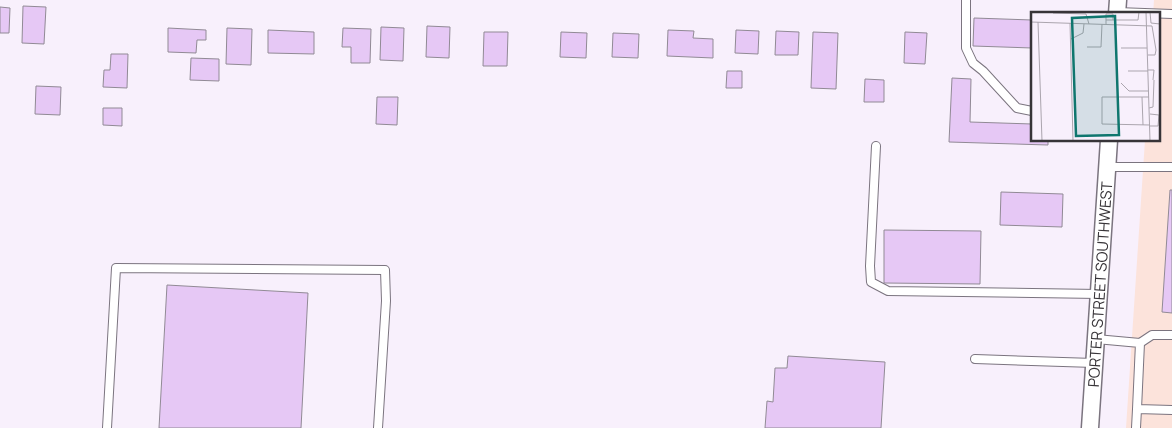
<svg xmlns="http://www.w3.org/2000/svg" width="1172" height="428" viewBox="0 0 1172 428" font-family="Manrope,sans-serif">
<rect width="100%" height="100%" fill="#f8f0fc"/>
<path fill="#fce3db" d="M1154 0H1172V428H1126L1145 140H1158V14H1153Z"/>
<path fill="#e6c8f5" stroke="#918a95" d="M23 6 46 7 44 44 22 43Z
M0 7 10 8 9 33H0Z
M974 18 1032 20V48L973 46Z
M427 26 450 27 449 58 426 57Z
M381 27 404 28 403 61 380 60Z
M168 28 206 30V40H197L196 53 168 52Z
M227 28 252 29 251 65 226 64Z
M343 28 371 29 370 63H351V47H342Z
M268 30 314 32V54L268 53Z
M668 30 694 31 693 38 713 39V58L667 56Z
M736 30 759 31 758 54 735 53Z
M776 31 799 32 798 55H775Z
M484 32H508L507 66H483Z
M561 32 587 33 586 58 560 57Z
M813 32 838 33 836 89 811 88Z
M905 32 927 33 925 64 904 63Z
M613 33 639 34 638 58 612 57Z
M111 54H128L127 88 103 87 104 70H110Z
M191 58 219 59V81L190 80Z
M727 71H742V88H726Z
M952 78 971 79 970 122 1032 124V140H1048V145L949 142Z
M865 79 884 80V102H864Z
M36 86 61 87 60 115 35 114Z
M377 97H398L397 125 376 124Z
M103 108H122V126L103 125Z
M1170 190H1172V313L1162 312Z
M1001 192 1063 194 1062 227 1000 225Z
M884 230 981 231 980 284 884 283Z
M167 285 308 293 301 428H159Z
M788 356 885 362 881 428H765L767 401 773 402 775 368H787Z"/>
<g fill="none" stroke-linecap="round" stroke-linejoin="round">
<defs>
<path id="lane" d="M966 0V48L973 63 983 71 1017 108 1032 111
M1117 12 1172 14
M876 146 870 266 871 282 888 291 1099 294
M1107 167H1172
M1096 339 1140 343 1152 335H1172
M1140 343 1137 409 1172 410
M975 359 1094 363
M107 428 116 268 385 270 386 301 378 428
M1136 428 1137 409"/>
<g id="street">
<path d="M1117 14 1118 0"/>
<path id="s1" d="M1090 428 1109 140"/>
</g>
</defs>
<use href="#lane" stroke="#7b747f" stroke-width="10"/>
<use href="#street" stroke="#7b747f" stroke-width="19"/>
<use href="#lane" stroke="#fff" stroke-width="8"/>
<use href="#street" stroke="#fff" stroke-width="16"/>
</g>
<g text-anchor="middle" dominant-baseline="central" stroke-width="4" stroke-linejoin="round" paint-order="stroke">
<g font-size="15" fill="#373438" stroke="#f8f0fc">
<text stroke="none"><textPath href="#s1" startOffset="144">PORTER STREET SOUTHWEST</textPath></text>
</g>
</g>
<g transform="translate(1031 12)">
<rect width="129" height="129" fill="#f8f0fc"/>
<path fill="none" stroke="#aba5ae" stroke-width="1" d="M115 0 119 129M119 0 120 11 129 12M22 1 55 2 58 12M82 8H107L108 0M0 10 121 14 125 38 124 43H117M7 10 11 129M39 11 42 129M75 12V2H82V8H75M40 27 52 21 53 12M56 35H70L71 12M90 36H116M117 58H123L122 68M97 59H117M90 71 98 79H118M111 85 112 113M118 85H71V112L119 113M118 96 122 95 123 68M119 102 128 103 127 114H119"/>
<path fill="#0f766e" fill-opacity="0.15" stroke="#0f766e" stroke-width="2.5" d="M84 4 88 123 45 124 41 6Z"/>
<rect width="129" height="129" fill="none" stroke="#373438" stroke-width="2.5"/>
</g>
</svg>
